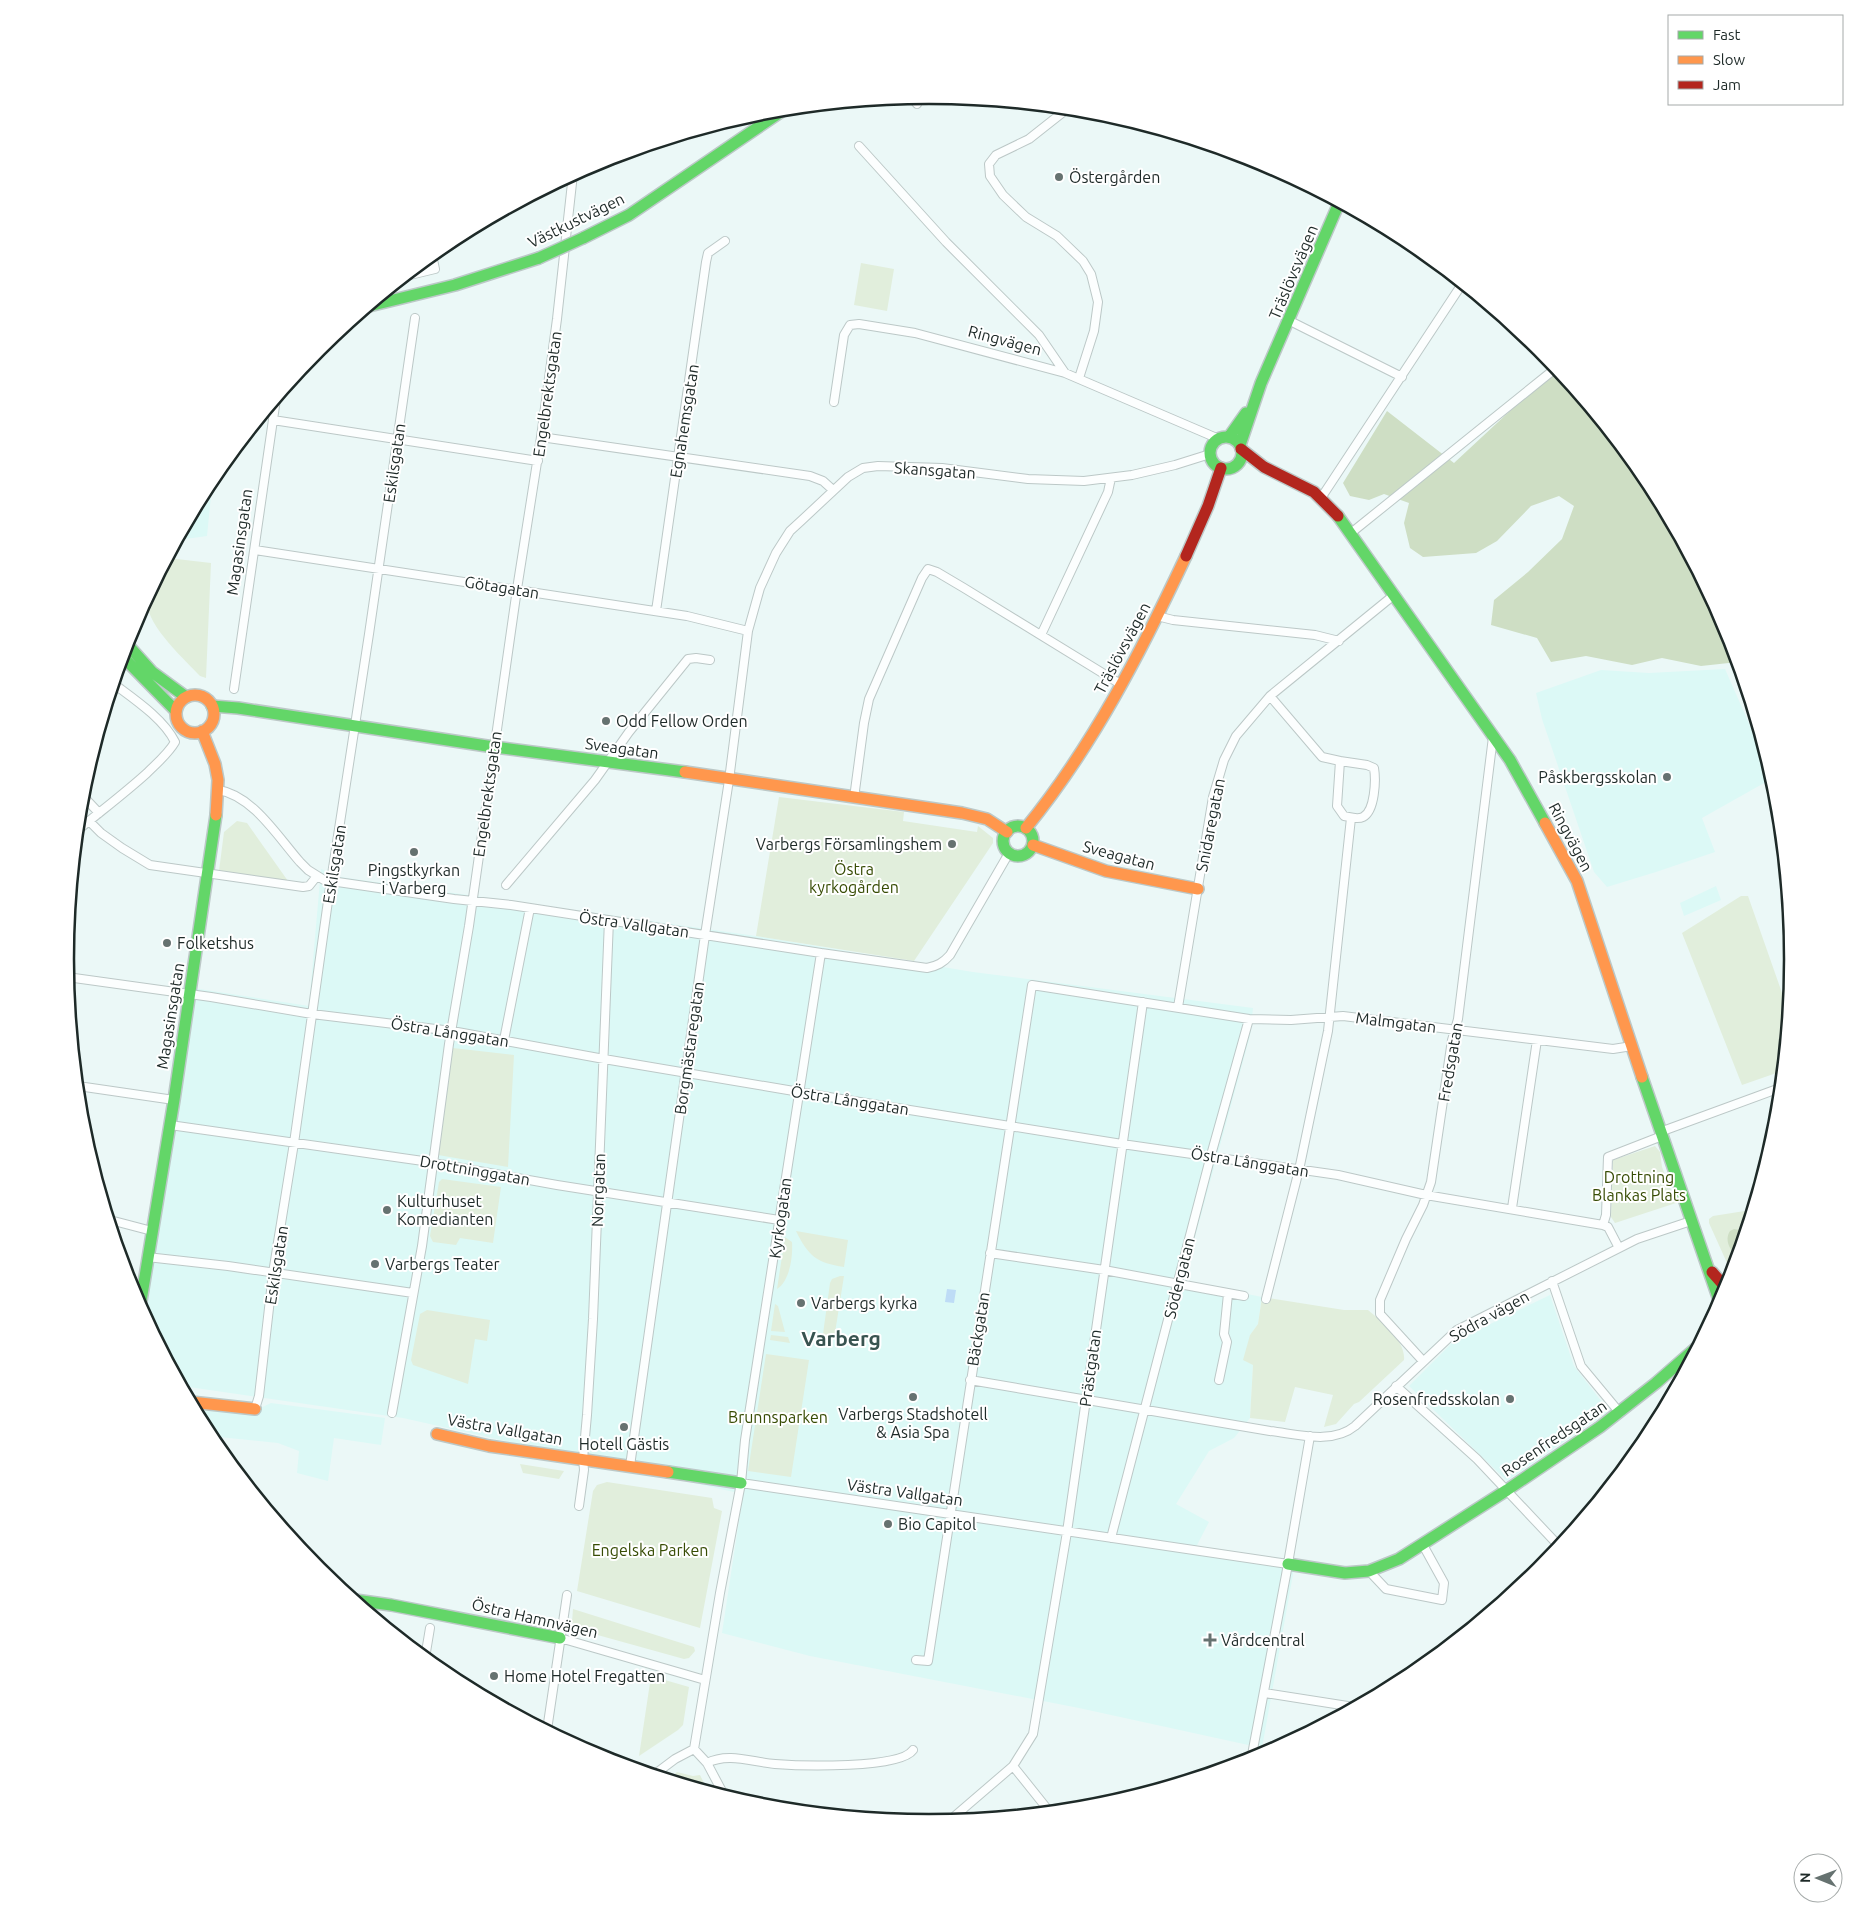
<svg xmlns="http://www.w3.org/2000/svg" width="1858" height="1918" viewBox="0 0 1858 1918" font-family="Ubuntu,sans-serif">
<rect width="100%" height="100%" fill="#ebf8f7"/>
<path fill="#dcf9f6" d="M213 476 207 536 178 540 211 479Z
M1725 669 1773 778 1702 818 1715 852 1656 872 1607 887 1594 872 1542 719 1536 693 1601 670 1649 673Z
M321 869 340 877 756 936 973 972 1253 1008 1250 1036 1183 1281 1262 1297 1258 1324 1250 1335 1253 1365 1250 1418 1234 1438 1209 1451 1176 1504 1209 1522 1195 1549 1295 1563 1262 1748 1079 1708 810 1656 722 1633 743 1494 403 1418 182 1386 139 1305 186 987 309 1006Z
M1716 886 1721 900 1684 916 1680 903Z
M1550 1295 1574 1366 1609 1411 1507 1481 1409 1386 1453 1342Z
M271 1403 385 1418 381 1445 334 1438 328 1481 297 1473 299 1451 278 1443 209 1436 193 1406 252 1412Z"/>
<path fill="#e1eedc" d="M861 263 894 269 887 311 854 305Z
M168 558 211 563 206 678 200 676C185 660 140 620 148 596 152 583 162 570 168 558Z
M779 797 904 812 903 821 977 832 978 826 993 838V843L914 961 756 936Z
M237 821 247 823 288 881 219 871 224 832Z
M1741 896H1748L1788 1010 1782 1071 1742 1085 1682 933Z
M453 1048 514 1055 508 1167 438 1155Z
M1655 1146 1660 1152 1662 1167 1676 1203 1615 1223 1611 1217 1613 1160Z
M442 1179 501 1187 493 1243 460 1238 456 1245 433 1242 430 1236 439 1182Z
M1751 1210 1732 1274 1709 1223V1219L1713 1216Z
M796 1231 848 1240 844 1267C817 1263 808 1256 796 1231Z
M785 1237 792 1242C793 1256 790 1281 777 1289Z
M840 1276H844L834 1339 827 1338 823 1334 830 1283 832 1279Z
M1262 1297 1344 1310H1368C1382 1322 1406 1341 1404 1360L1359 1402 1354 1404 1336 1424 1324 1427 1333 1395 1295 1387 1285 1422 1250 1418 1253 1365 1243 1360 1250 1335 1258 1324Z
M775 1304 778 1306 785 1332 771 1331Z
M427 1310 490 1320 487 1341 475 1339 468 1384 413 1365 411 1360 420 1314Z
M771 1335 788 1337 790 1343 770 1340Z
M766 1354 809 1360 791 1477 748 1471Z
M520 1464 564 1471 559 1479 523 1473Z
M607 1482 712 1498 714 1508 722 1511 700 1628 577 1591 593 1491 597 1485Z
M573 1609 694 1647 695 1651 689 1658 684 1659 576 1629 572 1622Z
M651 1676 689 1687 683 1725 678 1730 639 1756Z
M677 1772 693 1776 700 1775 708 1791 669 1779Z"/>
<path fill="#cedec4" d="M1556 368 1648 479 1727 629 1738 662 1701 666 1662 658 1632 665 1586 656 1551 662 1537 638 1491 625 1494 600 1528 572 1562 539 1574 506 1559 496 1531 506 1497 541 1476 553 1423 557 1410 548 1404 523 1409 503 1384 494 1369 500 1350 496 1343 483 1387 411 1454 463Z
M1734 1229 1745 1231 1737 1256C1730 1250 1724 1240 1730 1231Z"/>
<path fill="#bedcf6" d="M947 1289 956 1290 954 1303 945 1302Z"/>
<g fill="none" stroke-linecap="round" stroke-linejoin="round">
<defs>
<path id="street" d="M911 97 917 104
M1067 109 1029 139 996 155 989 164 990 176 1003 195 1026 217 1057 236 1083 261 1091 274 1098 302 1094 331 1079 378
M859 146 946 242 1039 335 1065 373
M406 276 435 269 432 255
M1290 321 1402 377
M834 402 844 335 850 325 859 324 915 333 1065 373 1219 439
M273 420 538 461
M541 437 810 476 823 481 833 490
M1321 498 1462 284
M1351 533 1556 368
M255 550 687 616 748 631
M656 611 706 262 708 253 725 241
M1157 616 1173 620 1315 635 1339 641
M1041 635 1108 492 1111 478
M234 689 276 399
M1270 696 1322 757 1340 761
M1340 761 1367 765 1374 768C1376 780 1375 811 1363 817 1357 820 1350 817 1344 816L1337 806Z
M219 790C253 796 278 837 300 862L308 870 324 880 454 899 511 905 821 953 927 968C937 966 943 963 950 955L1009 853
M81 794 99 813
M854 798 864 723 869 699 922 578 928 569 937 572 964 588 1122 685
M89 821 101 833 122 848 150 865 303 887 309 886 317 876
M78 830C101 811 125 793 147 773 157 763 168 754 175 742 164 719 134 699 114 684
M506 885 595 780 629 732 688 659 696 658 710 660
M67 977 211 997 312 1014 452 1031 604 1059 835 1098 1122 1144 1338 1175 1426 1195 1603 1225 1608 1227 1619 1248
M1178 1007 1213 797 1224 760 1236 736 1270 696 1394 595
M504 1040 530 908
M78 1086 174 1100
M170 1125 423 1161 557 1185 779 1220
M1660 1132 1780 1088
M1512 1208 1537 1040
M110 1220 152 1231
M1603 1225 1606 1215 1608 1157 1662 1136
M990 1253 1104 1270 1244 1296
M147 1257 228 1266 413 1293
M1552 1281 1581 1366 1620 1413
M1266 1299 1299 1170 1328 1031 1351 818
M1423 1361 1380 1314V1300L1406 1239 1423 1205 1431 1182 1452 1040 1458 1019 1493 737
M970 1380 1270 1431C1297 1434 1332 1445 1355 1426L1457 1330 1637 1239 1691 1221
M1219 1380 1227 1342 1224 1334 1228 1294
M1396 1386 1477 1459 1559 1546
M255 1409 259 1396 273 1273 294 1143 329 894 369 634 415 318
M392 1413 422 1246 449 1044 469 926 517 589 541 437 557 319 573 174
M630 1466 705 935 729 780 748 631 760 588 776 553 790 531 802 520 848 477 863 468 878 466 942 468 1028 479 1084 481 1132 475 1175 465 1210 454
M741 1483 1288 1564
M579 1506 584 1470 583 1459 587 1415 593 1319 609 920
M1111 1538 1211 1155 1249 1019
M1369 1571 1386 1589 1442 1600 1444 1583 1423 1545
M560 1638 705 1680
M425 1658 430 1628
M916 1660 928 1661 1032 985 1249 1019 1291 1020 1343 1016 1613 1049 1632 1046
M1265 1693 1354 1707
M547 1730 567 1595
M694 1749 720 1593 741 1483 745 1440 821 953
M694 1749 707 1763 724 1795
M1251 1760 1286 1575 1310 1436
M707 1763C728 1752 752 1762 775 1764 800 1766 900 1769 913 1750
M1013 1766 1049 1811
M655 1774 675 1759 694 1749
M949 1821 1013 1766 1033 1734 1067 1532 1143 1002"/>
<path id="fast" d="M583 238 629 215 785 109
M369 306 455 285 539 258
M1229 437 1246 413
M1210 453a16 16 0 1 1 32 0a16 16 0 1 1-32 0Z
M1240 445 1261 383 1339 203
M1338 516 1510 760 1545 823
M126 643 152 672 186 697
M122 656 176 711
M212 706 238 708 487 746 685 772
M1003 841a15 15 0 1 1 30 0a15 15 0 1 1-30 0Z
M1642 1077 1720 1303
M140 1307 174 1100 216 815
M668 1472 741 1483
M1288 1564 1345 1573 1369 1571 1399 1559 1507 1490 1600 1427 1656 1383 1696 1348
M355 1600 391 1605 560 1638"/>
<path id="slow" d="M176 714a19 19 0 1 1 38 0a19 19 0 1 1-38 0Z
M202 731 215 764 218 780 216 815
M685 772 962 813 987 819 1007 832
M1545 823 1577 881 1642 1077
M1026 828C1093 746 1141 652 1186 556
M1033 845 1106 871 1198 889
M191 1402 255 1409
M437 1434 489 1446 668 1472"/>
<path id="jam" d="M1241 449 1264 467 1314 492 1338 516
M1186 556 1208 506 1221 468
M1712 1272 1727 1289"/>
</defs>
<use href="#street" stroke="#bcc8c7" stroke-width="10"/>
<use href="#fast" stroke="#bcc8c7" stroke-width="14"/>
<use href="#slow" stroke="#bcc8c7" stroke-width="14"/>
<use href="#jam" stroke="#bcc8c7" stroke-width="14"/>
<use href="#street" stroke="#fcfefe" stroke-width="8"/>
<use href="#fast" stroke="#63d668" stroke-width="11"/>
<use href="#slow" stroke="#ff974d" stroke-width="11"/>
<use href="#jam" stroke="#b3261e" stroke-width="11"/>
<defs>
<path id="fast-bridge" d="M539 258 583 238"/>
</defs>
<use href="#fast-bridge" stroke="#bcc8c7" stroke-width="14" stroke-linecap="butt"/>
<use href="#fast-bridge" stroke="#63d668" stroke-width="11"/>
</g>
<g fill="#667270" stroke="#fff" stroke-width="2">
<circle cx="1059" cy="177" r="5"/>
<circle cx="606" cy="721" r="5"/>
<circle cx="1667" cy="777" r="5"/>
<circle cx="952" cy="844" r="5"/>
<circle cx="414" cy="852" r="5"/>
<circle cx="167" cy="943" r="5"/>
<circle cx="387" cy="1210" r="5"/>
<circle cx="375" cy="1264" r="5"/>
<circle cx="801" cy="1303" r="5"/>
<circle cx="913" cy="1397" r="5"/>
<circle cx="1510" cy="1399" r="5"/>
<circle cx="624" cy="1427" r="5"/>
<circle cx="888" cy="1524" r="5"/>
<path d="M1207.5 1632.5h5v5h5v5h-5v5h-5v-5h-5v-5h5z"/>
<circle cx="494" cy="1676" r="5"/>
</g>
<g text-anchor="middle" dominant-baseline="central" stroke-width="4" stroke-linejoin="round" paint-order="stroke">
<g font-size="16" fill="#1e2a28" stroke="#fff" text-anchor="start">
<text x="1069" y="177">Östergården</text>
<text x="616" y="721">Odd Fellow Orden</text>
<text x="1657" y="777" text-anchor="end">Påskbergsskolan</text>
<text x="942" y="844" text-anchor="end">Varbergs Församlingshem</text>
<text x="414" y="870" text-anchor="middle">Pingstkyrkan<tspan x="414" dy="18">i Varberg</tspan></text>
<text x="177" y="943">Folketshus</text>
<text x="397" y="1201">Kulturhuset<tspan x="397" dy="18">Komedianten</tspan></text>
<text x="385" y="1264">Varbergs Teater</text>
<text x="811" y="1303">Varbergs kyrka</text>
<text x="1500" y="1399" text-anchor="end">Rosenfredsskolan</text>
<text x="913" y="1414" text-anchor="middle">Varbergs Stadshotell<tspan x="913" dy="18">&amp; Asia Spa</tspan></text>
<text x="624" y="1444" text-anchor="middle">Hotell Gästis</text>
<text x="898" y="1524">Bio Capitol</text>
<text x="1221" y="1640">Vårdcentral</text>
<text x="504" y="1676">Home Hotel Fregatten</text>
</g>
<g font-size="16" fill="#1e2a28" stroke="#fff">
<text transform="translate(576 220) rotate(-26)">Västkustvägen</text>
<text transform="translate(1293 272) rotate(-67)">Träslövsvägen</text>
<text transform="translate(1005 340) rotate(15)">Ringvägen</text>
<text transform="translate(547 394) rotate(-82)">Engelbrektsgatan</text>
<text transform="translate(684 421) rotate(-81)">Egnahemsgatan</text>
<text transform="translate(394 463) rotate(-82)">Eskilsgatan</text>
<text transform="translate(935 470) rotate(4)">Skansgatan</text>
<text transform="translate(239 542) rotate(-82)">Magasinsgatan</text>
<text transform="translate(502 587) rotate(9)">Götagatan</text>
<text transform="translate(1122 648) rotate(-62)">Träslövsvägen</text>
<text transform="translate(622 748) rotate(8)">Sveagatan</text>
<text transform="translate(487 794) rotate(-82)">Engelbrektsgatan</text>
<text transform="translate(1210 825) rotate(-79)">Snidaregatan</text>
<text transform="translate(1571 837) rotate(62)">Ringvägen</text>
<text transform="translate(1119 855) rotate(15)">Sveagatan</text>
<text transform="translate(334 864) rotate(-81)">Eskilsgatan</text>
<text transform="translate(634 924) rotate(8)">Östra Vallgatan</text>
<text transform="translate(170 1016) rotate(-81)">Magasinsgatan</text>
<text transform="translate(1396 1022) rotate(7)">Malmgatan</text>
<text transform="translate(450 1032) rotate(9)">Östra Långgatan</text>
<text transform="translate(689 1048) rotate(-82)">Borgmästaregatan</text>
<text transform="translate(1450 1062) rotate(-80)">Fredsgatan</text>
<text transform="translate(850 1100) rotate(9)">Östra Långgatan</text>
<text transform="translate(1250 1162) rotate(9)">Östra Långgatan</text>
<text transform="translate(475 1170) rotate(10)">Drottninggatan</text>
<text transform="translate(598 1190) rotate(-88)">Norrgatan</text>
<text transform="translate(780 1218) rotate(-82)">Kyrkogatan</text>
<text transform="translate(276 1265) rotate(-81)">Eskilsgatan</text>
<text transform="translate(1179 1278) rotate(-76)">Södergatan</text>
<text transform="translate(1489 1316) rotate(-29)">Södra vägen</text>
<text transform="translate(978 1329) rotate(-81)">Bäckgatan</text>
<text transform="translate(1090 1368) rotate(-82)">Prästgatan</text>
<text transform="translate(505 1429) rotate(10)">Västra Vallgatan</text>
<text transform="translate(1554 1438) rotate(-34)">Rosenfredsgatan</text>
<text transform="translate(905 1492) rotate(8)">Västra Vallgatan</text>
<text transform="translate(535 1618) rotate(13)">Östra Hamnvägen</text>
</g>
<g font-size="16" fill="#374c04" stroke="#fff">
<text x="854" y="869">Östra<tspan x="854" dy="18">kyrkogården</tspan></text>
<text x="1639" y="1177">Drottning<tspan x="1639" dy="18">Blankas Plats</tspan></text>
<text x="778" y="1417">Brunnsparken</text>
<text x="650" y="1550">Engelska Parken</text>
</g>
<g font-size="21" font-weight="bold" fill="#385350" stroke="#fff">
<text x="841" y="1338">Varberg</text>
</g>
</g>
<path d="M0 0H1858V1918H0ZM74 959a855 855 0 1 1 1710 0a855 855 0 1 1-1710 0Z" fill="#fff" fill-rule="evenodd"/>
<path fill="none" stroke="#1e2a28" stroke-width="2.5" d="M74 959a855 855 0 1 1 1710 0a855 855 0 1 1-1710 0Z"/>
<rect x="1668" y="15" width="175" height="90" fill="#ffffff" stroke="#a5aaa9"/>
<rect x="1678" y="31" width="25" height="8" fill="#63d668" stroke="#a5aaa9"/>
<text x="1713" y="40" font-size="15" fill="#1e2a28">Fast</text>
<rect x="1678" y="56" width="25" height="8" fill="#ff974d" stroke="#a5aaa9"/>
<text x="1713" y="65" font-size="15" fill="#1e2a28">Slow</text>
<rect x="1678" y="81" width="25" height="8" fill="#b3261e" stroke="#a5aaa9"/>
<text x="1713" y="90" font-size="15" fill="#1e2a28">Jam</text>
<g transform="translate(1818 1878) rotate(271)"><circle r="24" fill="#ffffff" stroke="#a5aaa9"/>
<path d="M0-4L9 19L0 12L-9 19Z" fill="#667270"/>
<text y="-8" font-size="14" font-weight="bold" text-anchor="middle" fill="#1e2a28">N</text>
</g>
</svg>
